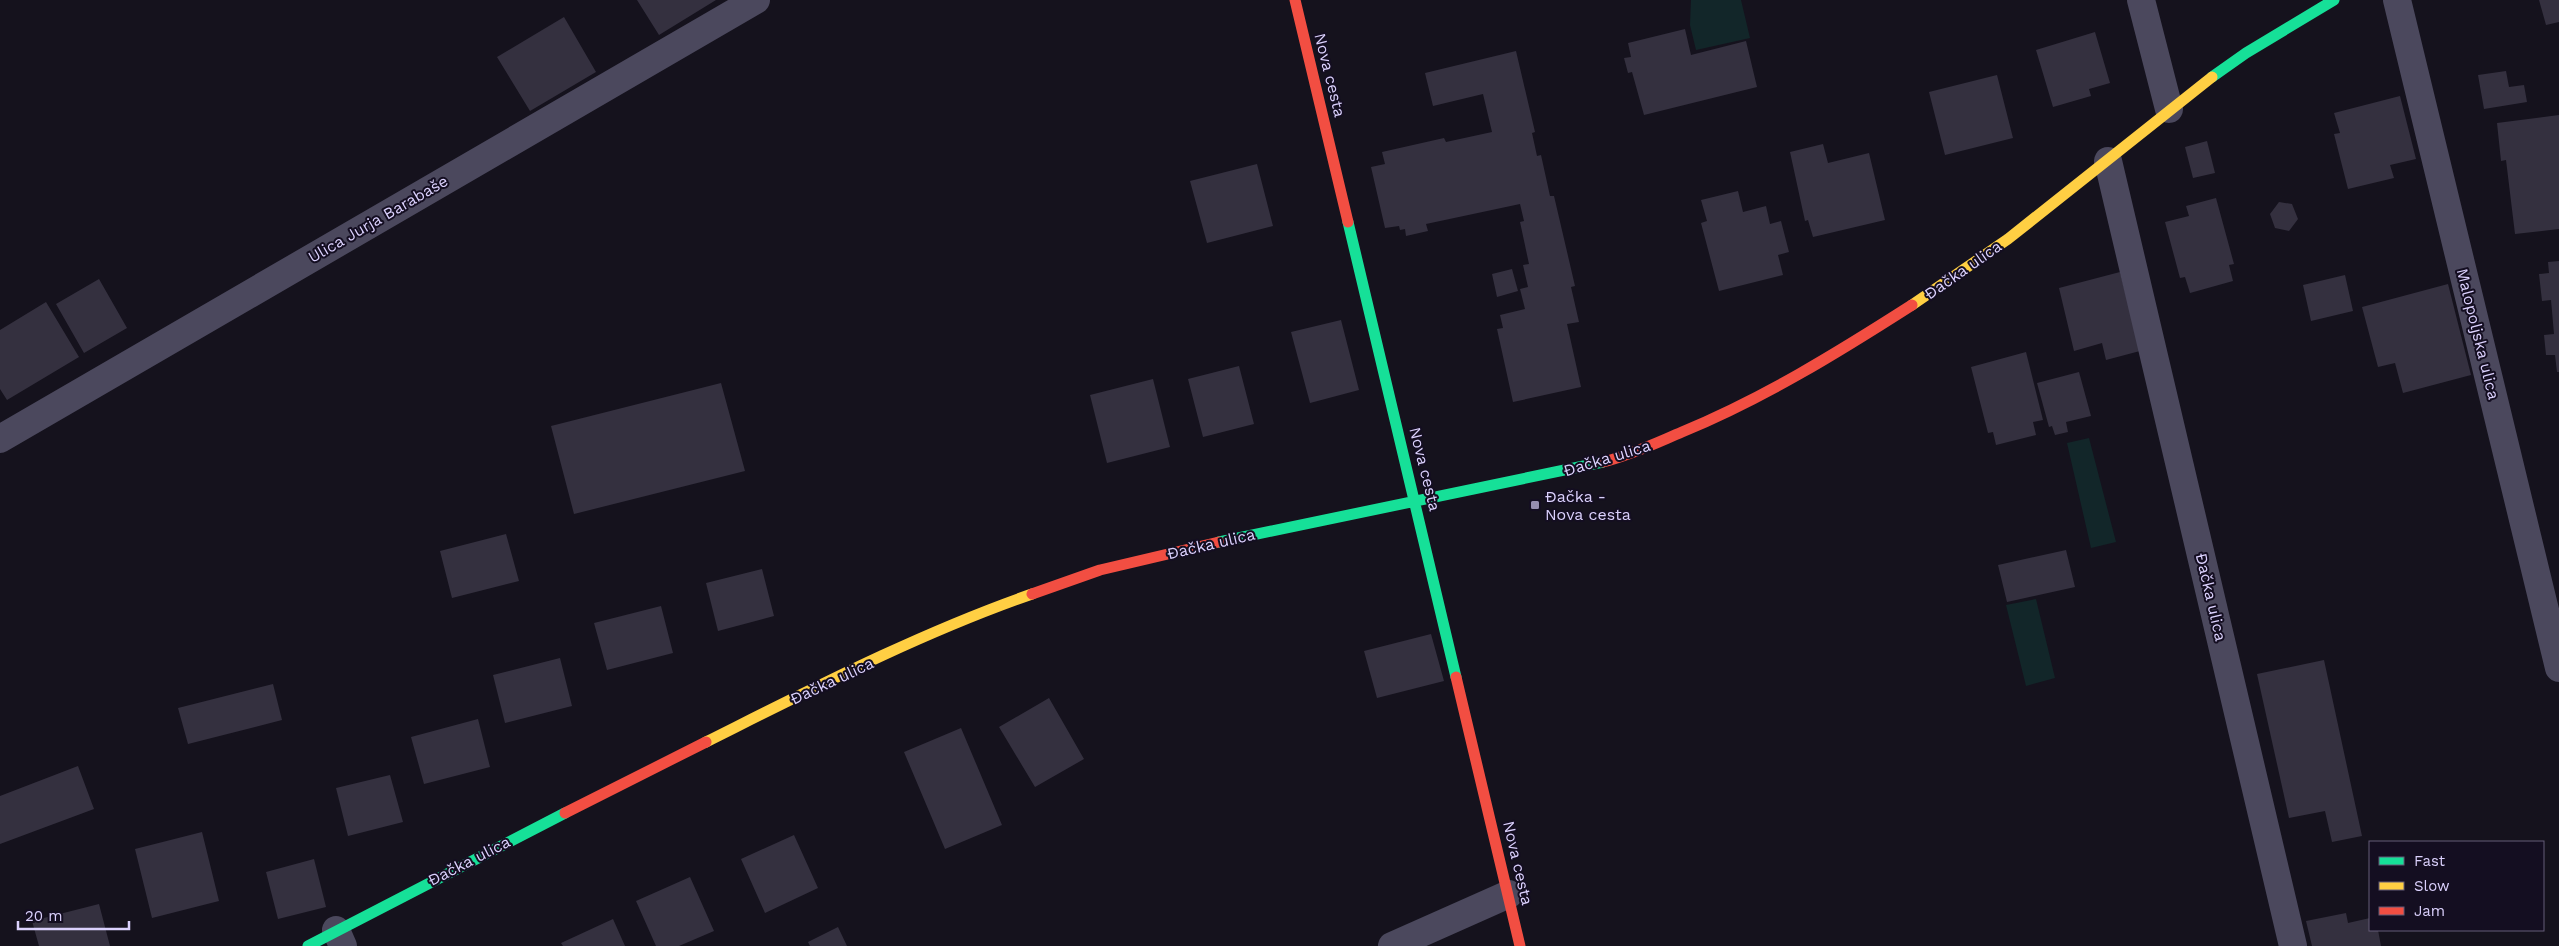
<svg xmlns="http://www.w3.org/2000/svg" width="2559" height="946" viewBox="0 0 2559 946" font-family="'Work Sans',sans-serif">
<rect width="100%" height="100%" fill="#15121d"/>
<path fill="#122629" d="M1691 0H1741L1750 38 1696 50 1690 25Z
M2089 438 2116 542 2091 548 2067 443Z
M2036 599 2055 678 2026 686 2006 605Z"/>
<path fill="#34303f" d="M637 0H716L659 35Z
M2539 0H2559V22L2546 25Z
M564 17 596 72 530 111 497 57Z
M1685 29 1691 55 1746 41 1757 87 1644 115 1632 72 1628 73 1624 58 1631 57 1628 43Z
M2095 32 2110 83 2089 89 2091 96 2053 107 2036 50Z
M1516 51 1535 132 1532 133 1537 156 1541 155 1550 196H1554L1575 286 1571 287 1579 322 1567 324 1581 387 1513 402 1497 329 1503 328 1500 315 1525 309 1520 289 1528 287 1523 265 1529 264 1520 222 1524 221 1520 204 1426 224 1428 231 1406 236 1405 229 1400 230 1399 226 1385 228 1371 167 1385 164 1382 152 1444 138 1446 142 1492 132 1483 94 1433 106 1425 73Z
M2506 71 2509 87 2524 85 2527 102 2484 109 2478 75Z
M1997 75 2013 138 1945 155 1929 92Z
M2400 96 2416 159 2390 165 2394 178 2348 189 2334 134 2340 133 2334 113Z
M2559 115V229L2515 234 2506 160 2501 161 2497 123Z
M2207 141 2215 173 2193 178 2185 147Z
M1823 144 1828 163 1869 153 1885 220 1813 237 1808 220 1805 221 1790 152Z
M1257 164 1273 226 1207 243 1190 181Z
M1738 191 1743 212 1766 206 1770 224 1781 221 1789 252 1778 255 1783 275 1719 291 1701 223 1707 221 1701 200Z
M2216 198 2234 264 2229 265 2233 281 2190 293 2185 277 2180 278 2165 222 2189 216 2186 206Z
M2279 202 2292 204 2298 219 2289 231 2275 228 2270 214Z
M2559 261V372H2557L2555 355H2546L2544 335 2554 334 2551 300 2542 301 2539 274 2549 273 2548 262Z
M1512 269 1518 291 1497 297 1492 274Z
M2120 272 2140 351 2106 360 2102 343 2074 351 2059 288Z
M2345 275 2353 311 2311 321 2303 285Z
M99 279 127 328 84 353 56 304Z
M2448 284 2471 375 2403 393 2395 363 2378 367 2362 307Z
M46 302 79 357 7 400 0 389V330Z
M1341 320 1359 390 1310 403 1291 332Z
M2026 352 2043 420 2033 422 2036 435 1996 445 1993 432 1988 433 1971 367Z
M1239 366 1254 424 1203 437 1188 379Z
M2079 372 2091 416 2066 422 2068 432 2055 435 2052 426 2049 427 2037 383Z
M1153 379 1170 447 1107 463 1090 395Z
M721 383 745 471 574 514 551 426Z
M506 534 519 581 452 598 440 551Z
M2066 550 2075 587 2007 602 1998 565Z
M762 569 774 616 718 631 706 583Z
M661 606 673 653 607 670 594 623Z
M1431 634 1444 681 1377 698 1364 651Z
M560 658 572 706 505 723 493 675Z
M2324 660 2362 836 2332 842 2325 811 2289 818 2257 674Z
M273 684 282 720 188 744 178 708Z
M1049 698 1084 759 1035 787 999 727Z
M478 719 490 767 424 784 411 737Z
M961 728 1002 825 945 849 904 752Z
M78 766 94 809 0 844V796Z
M390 775 403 822 348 836 336 788Z
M202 832 219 901 152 918 135 849Z
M794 835 818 888 765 913 741 859Z
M314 859 326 907 278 919 266 872Z
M690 877 714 931 679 946H656L636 901Z
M99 904 110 946H39L32 921Z
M2346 913 2348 923 2370 918V930H2378L2381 946H2312L2306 921Z
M613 919 625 946H563L561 943Z
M838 927 847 946H810L808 942Z"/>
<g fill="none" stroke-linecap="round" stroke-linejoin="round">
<path stroke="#4b485d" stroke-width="28" d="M2141 0 2169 109
M2397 0 2559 668
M2108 161 2293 946
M0 439 756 0
M336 930 343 946
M1392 946 1509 894"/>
<path stroke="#16e098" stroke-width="11" d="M2212 77 2246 53 2334 0
M1348 222 1456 677
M1219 542 1603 462
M308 946 565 813"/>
<path stroke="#ffcf43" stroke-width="11" d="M1912 305 2008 239 2212 77
M706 742C812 689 920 633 1032 594"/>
<path stroke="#f24e42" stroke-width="11" d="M1295 0 1348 222
M1603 462C1631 455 1656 443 1682 432 1764 398 1837 353 1912 305
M1032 594 1100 570 1219 542
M1456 677 1520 946
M565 813 706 742"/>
</g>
<rect fill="#968eaf" stroke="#140e21" stroke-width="2" x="1530" y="500" width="10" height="10" rx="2.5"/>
<g text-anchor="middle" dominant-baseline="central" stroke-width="4" stroke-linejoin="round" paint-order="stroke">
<g font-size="16" fill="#dbd1fd" stroke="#140e21">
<text transform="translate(1330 75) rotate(76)">Nova cesta</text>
<text transform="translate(378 219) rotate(-30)">Ulica Jurja Barabaše</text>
<text transform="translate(1963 270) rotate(-35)">Đačka ulica</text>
<text transform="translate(2478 334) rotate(76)">Malopoljska ulica</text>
<text transform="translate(1607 458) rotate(-17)">Đačka ulica</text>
<text transform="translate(1425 469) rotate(76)">Nova cesta</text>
<text transform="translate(1211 544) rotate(-13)">Đačka ulica</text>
<text transform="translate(2211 597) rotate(77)">Đačka ulica</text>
<text transform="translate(832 681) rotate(-25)">Đačka ulica</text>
<text transform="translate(469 861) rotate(-27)">Đačka ulica</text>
<text transform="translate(1518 863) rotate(77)">Nova cesta</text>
</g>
<g font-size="16" fill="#dbd1fd" stroke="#140e21" text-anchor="start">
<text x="1545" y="496">Đačka -<tspan x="1545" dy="18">Nova cesta</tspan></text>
</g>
</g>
<rect x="2369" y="841" width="175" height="90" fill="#140e21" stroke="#645c79"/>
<rect x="2379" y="857" width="25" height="8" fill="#16e098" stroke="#645c79"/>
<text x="2414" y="866" font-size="15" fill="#dbd1fd">Fast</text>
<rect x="2379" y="882" width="25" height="8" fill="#ffcf43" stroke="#645c79"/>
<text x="2414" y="891" font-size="15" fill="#dbd1fd">Slow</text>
<rect x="2379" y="907" width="25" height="8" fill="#f24e42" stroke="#645c79"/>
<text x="2414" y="916" font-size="15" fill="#dbd1fd">Jam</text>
<path d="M18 921v8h111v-8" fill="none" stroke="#dbd1fd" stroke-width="2.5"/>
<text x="25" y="921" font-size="15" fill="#dbd1fd" stroke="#140e21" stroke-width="4" paint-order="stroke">20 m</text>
</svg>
